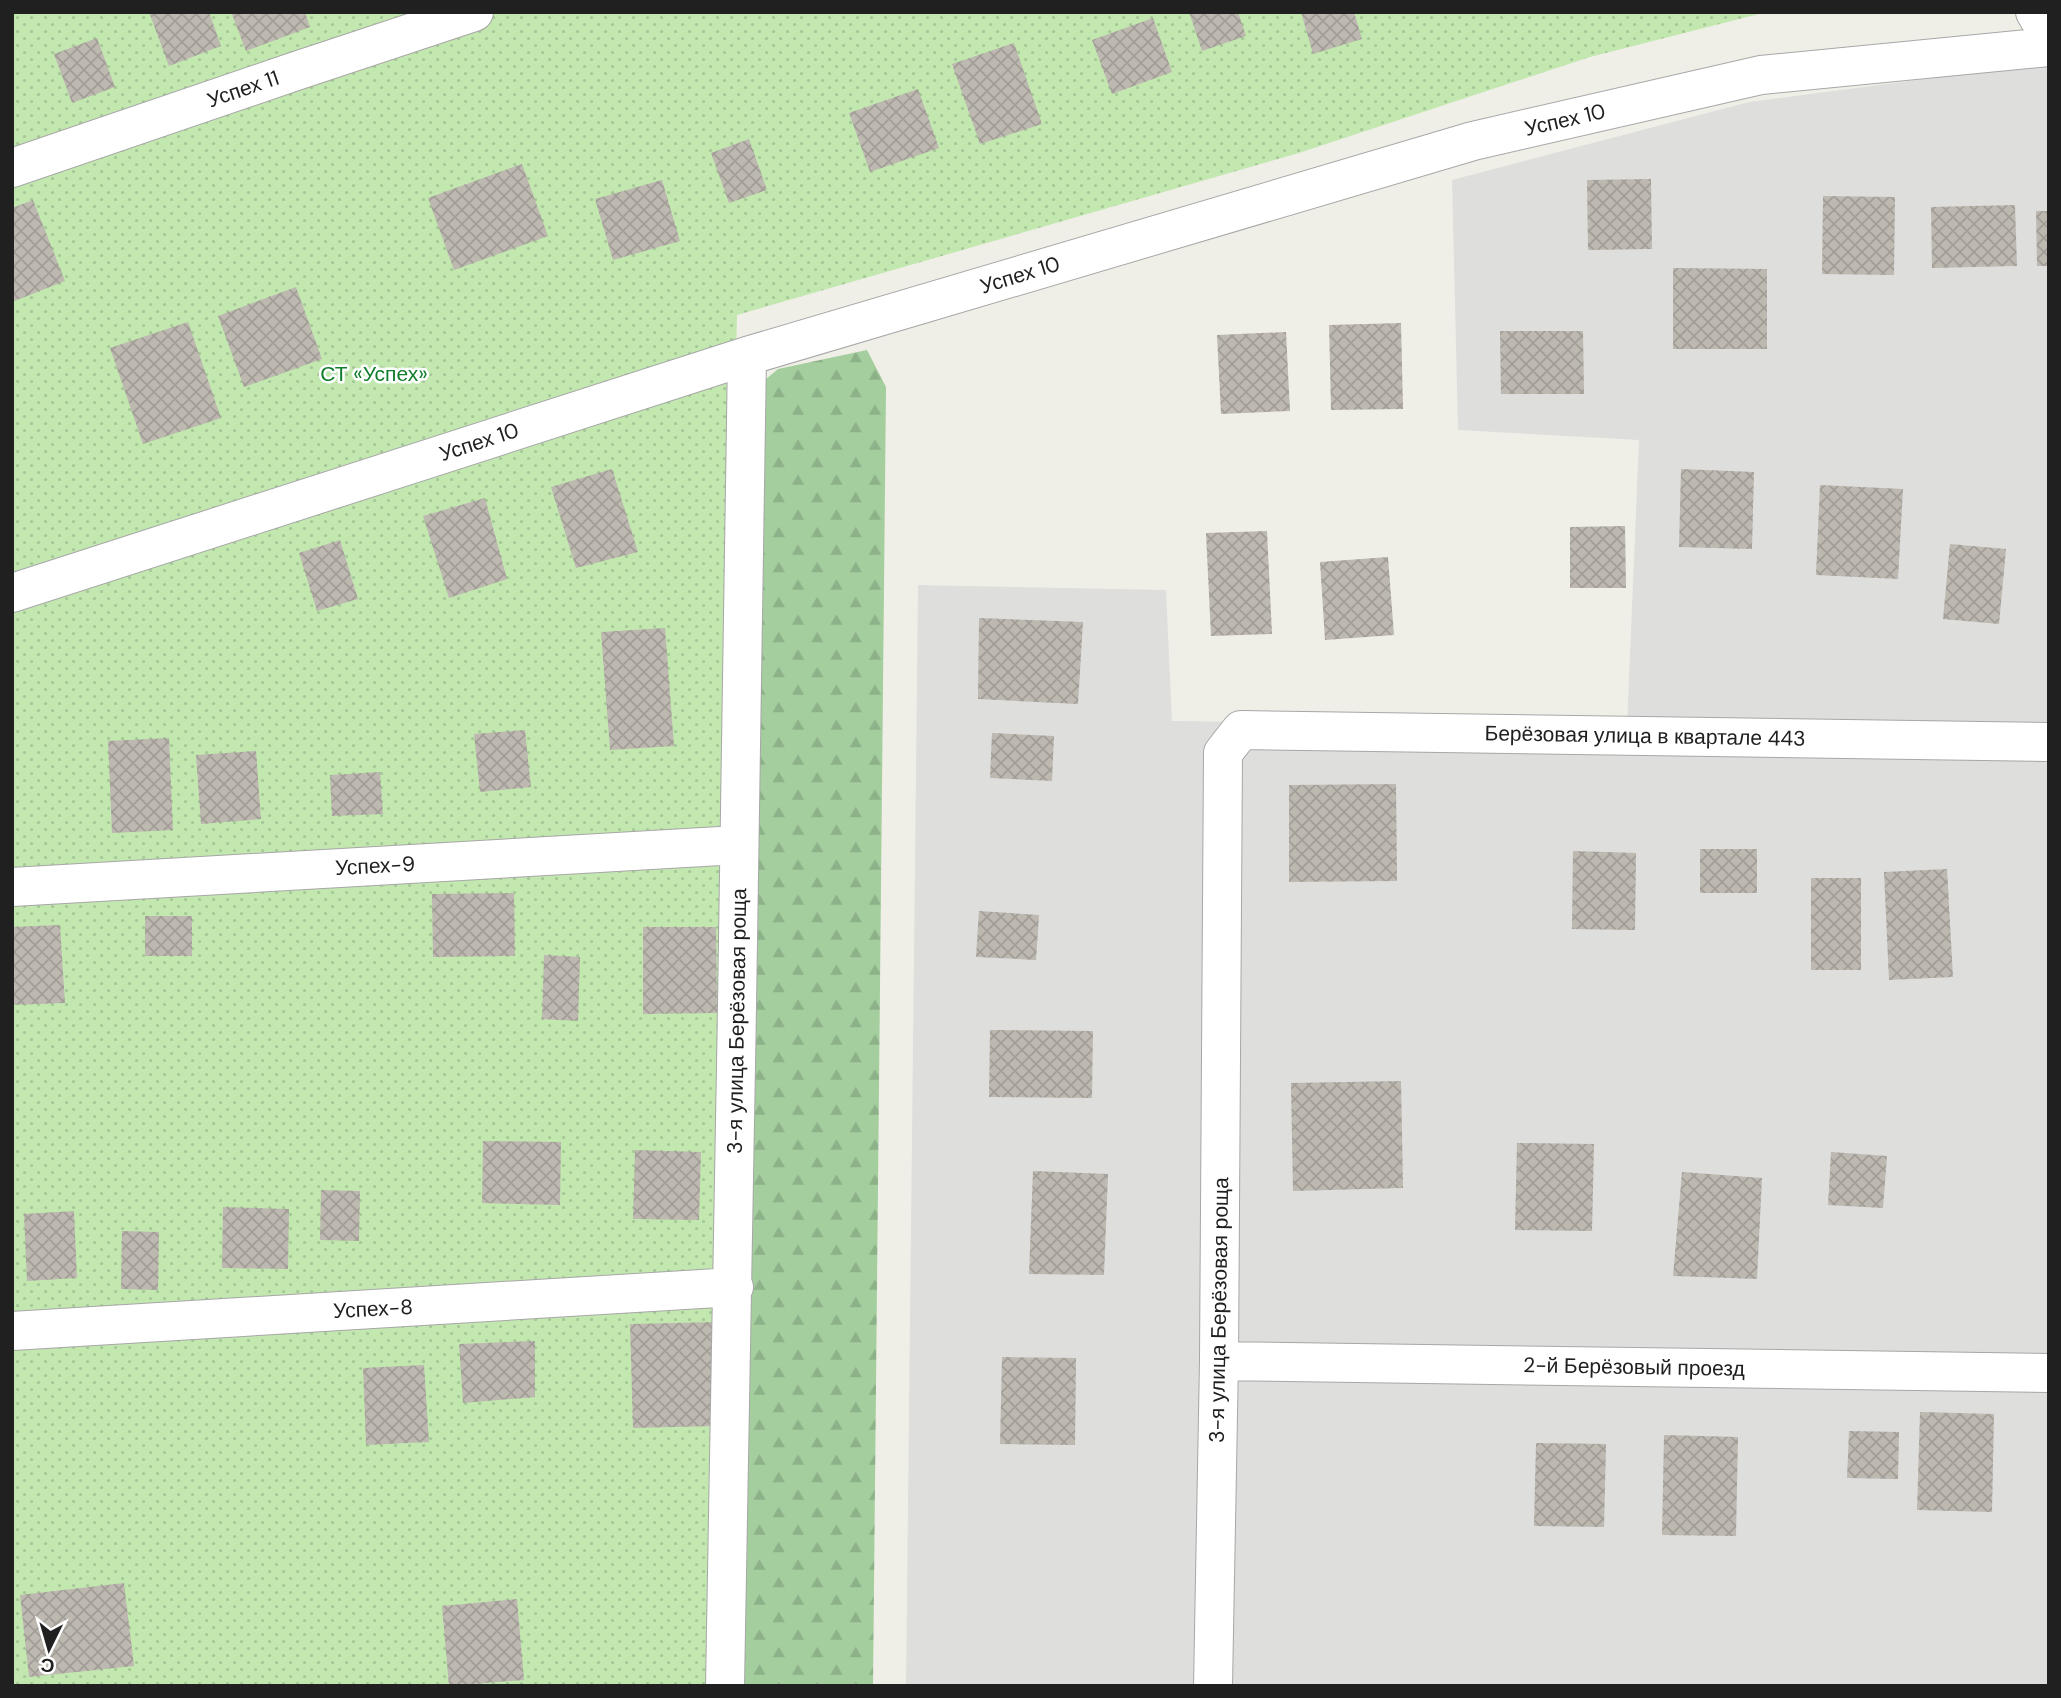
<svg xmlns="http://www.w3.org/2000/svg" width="2061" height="1698" viewBox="0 0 2061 1698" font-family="'DM Sans',sans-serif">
<defs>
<pattern id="forest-firs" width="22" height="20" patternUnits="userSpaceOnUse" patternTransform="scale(1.75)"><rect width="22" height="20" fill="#a4ce9e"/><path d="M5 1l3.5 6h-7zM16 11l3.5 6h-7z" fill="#8db188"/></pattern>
<pattern id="garden-dots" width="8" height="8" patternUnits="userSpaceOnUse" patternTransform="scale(1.75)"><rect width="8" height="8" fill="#c2e8b0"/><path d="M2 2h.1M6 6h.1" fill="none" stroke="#a6c797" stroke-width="1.8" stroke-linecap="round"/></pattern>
<pattern id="building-cross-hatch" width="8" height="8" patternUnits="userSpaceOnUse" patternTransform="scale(1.75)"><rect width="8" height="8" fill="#bdb8b0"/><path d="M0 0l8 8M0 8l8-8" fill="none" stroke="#a29e97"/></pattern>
</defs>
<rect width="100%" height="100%" fill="#f0efe7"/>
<path fill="#dededd" d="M2049 64V1686H906L918 585 1166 590 1172 721 1627 726 1639 440 1458 430 1452 180 1749 102 2024 66Z"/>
<path fill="url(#forest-firs)" d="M867 350 886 387 873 1686H741L753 390 778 369Z"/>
<path fill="url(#garden-dots)" d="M12 12H1767L1590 57 1299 153 737 315 706 1686H12Z"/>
<path fill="url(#building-cross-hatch)" d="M149 12H209L221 46 169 66Z
M231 12H305L310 27 246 51Z
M1189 12H1238L1246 36 1202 51Z
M1301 12H1354L1362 39 1313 54Z
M1153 18 1172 72 1112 94 1092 40Z
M97 38 115 87 72 103 54 54Z
M1014 43 1042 124 980 144 952 64Z
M918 89 939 148 870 172 849 113Z
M749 139 767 190 729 203 711 153Z
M522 164 548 236 454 270 428 198Z
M1651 179 1652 249 1588 250 1587 180Z
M662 180 680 241 613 260 595 199Z
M1823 196 1895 197 1894 275 1822 274Z
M33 200 65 281 12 302V208Z
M2015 205 2017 266 1932 268 1931 207Z
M2036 211H2049V266H2037Z
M1673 268 1767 269V349H1673Z
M296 287 322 359 244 387 218 316Z
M188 322 221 418 143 444 110 348Z
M1401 323 1403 409 1331 410 1329 325Z
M1500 331H1583L1584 394H1501Z
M1286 332 1290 411 1221 414 1217 335Z
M612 469 638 552 576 568 551 487Z
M1681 469 1754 472 1752 549 1679 547Z
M1820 485 1903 489 1898 579 1816 575Z
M485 498 507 579 449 598 423 516Z
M1625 526 1626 588H1570V527Z
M1267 531 1272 634 1211 636 1206 533Z
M340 540 358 599 317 611 299 553Z
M1950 544 2006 549 1999 624 1943 619Z
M1388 557 1394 635 1325 640 1320 562Z
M979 618 1083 622 1078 704 978 699Z
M665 628 674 746 610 750 601 632Z
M525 730 531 787 480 792 474 734Z
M992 733 1054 736 1052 781 990 778Z
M169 738 173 830 112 833 108 741Z
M256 751 261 819 201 824 196 755Z
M380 772 383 814 332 816 330 775Z
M1396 784 1397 881 1289 882V785Z
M1700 849H1757V893H1700Z
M1573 851 1636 853 1635 930 1572 929Z
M1947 869 1953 977 1889 980 1884 872Z
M1811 878H1861V970H1811Z
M514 893 515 956 433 957 432 894Z
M979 911 1039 915 1036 960 976 957Z
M145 916H192V956H145Z
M60 925 65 1003 12 1005V927Z
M643 927H716L717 1013 643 1014Z
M544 955 580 957 578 1021 542 1019Z
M990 1030 1093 1031 1092 1098 989 1097Z
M1401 1081 1403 1188 1293 1191 1291 1083Z
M483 1141 561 1142 560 1205 482 1203Z
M1517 1143 1594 1144 1592 1231 1515 1230Z
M635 1150 701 1152 699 1220 633 1219Z
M1831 1152 1887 1156 1883 1208 1828 1205Z
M1033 1171 1108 1174 1104 1275 1029 1274Z
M1682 1172 1762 1178 1757 1279 1673 1276Z
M321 1190 360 1191 359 1241 320 1240Z
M223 1207 289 1209 288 1269 222 1268Z
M74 1211 77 1278 27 1281 24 1214Z
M122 1231 159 1232 158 1290 121 1289Z
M715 1322 717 1426 633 1428 630 1324Z
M535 1341V1397L463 1403 459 1344Z
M1002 1357 1076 1358 1075 1445 1000 1444Z
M424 1365 429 1442 366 1445 363 1368Z
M1920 1412 1994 1414 1992 1512 1917 1510Z
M1849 1431 1899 1432 1898 1479 1847 1478Z
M1664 1435 1738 1437 1736 1536 1662 1535Z
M1536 1443 1606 1444 1604 1527 1534 1526Z
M124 1583 134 1666 29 1677 20 1595Z
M517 1599 524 1680 449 1686 442 1606Z"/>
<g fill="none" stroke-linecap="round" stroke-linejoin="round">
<defs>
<path id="minor" d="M2035 12 2049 36
M12 168 293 72 474 12
M12 593 747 356 1473 141 1761 75 2049 47
M12 887 738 845
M12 1331 734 1287
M1219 1361 2049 1373
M725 1686C735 1243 739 799 747 356
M1213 1686 1219 1361 1223 753 1241 730 2049 742"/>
</defs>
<use href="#minor" stroke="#a7a7a7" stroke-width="40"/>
<use href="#minor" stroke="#fff" stroke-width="38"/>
</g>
<g text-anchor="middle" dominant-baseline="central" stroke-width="5" stroke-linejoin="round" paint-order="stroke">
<g font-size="21" fill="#202020" stroke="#fff">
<text transform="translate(243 89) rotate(-19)">Успех 11</text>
<text transform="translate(1565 120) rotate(-13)">Успех 10</text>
<text transform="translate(1020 275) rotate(-17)">Успех 10</text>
<text transform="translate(479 442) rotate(-18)">Успех 10</text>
<text transform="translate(1645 736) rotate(1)">Берёзовая улица в квартале 443</text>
<text transform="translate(375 866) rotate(-3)">Успех-9</text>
<text transform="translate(737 1021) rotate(-89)">3-я улица Берёзовая роща</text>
<text transform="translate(373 1309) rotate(-3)">Успех-8</text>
<text transform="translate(1219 1310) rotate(-89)">3-я улица Берёзовая роща</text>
<text transform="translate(1634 1367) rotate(1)">2-й Берёзовый проезд</text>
</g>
<g font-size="21" fill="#107d2c" stroke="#fff">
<text x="374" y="374">СТ «Успех»</text>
</g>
</g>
<rect width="2061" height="1698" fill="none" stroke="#202020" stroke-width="28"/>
<g transform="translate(49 1649) rotate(185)" stroke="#ffffff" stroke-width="5" paint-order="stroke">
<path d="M0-5L12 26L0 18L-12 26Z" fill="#202020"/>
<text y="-10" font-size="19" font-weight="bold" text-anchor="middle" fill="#202020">С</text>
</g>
</svg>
